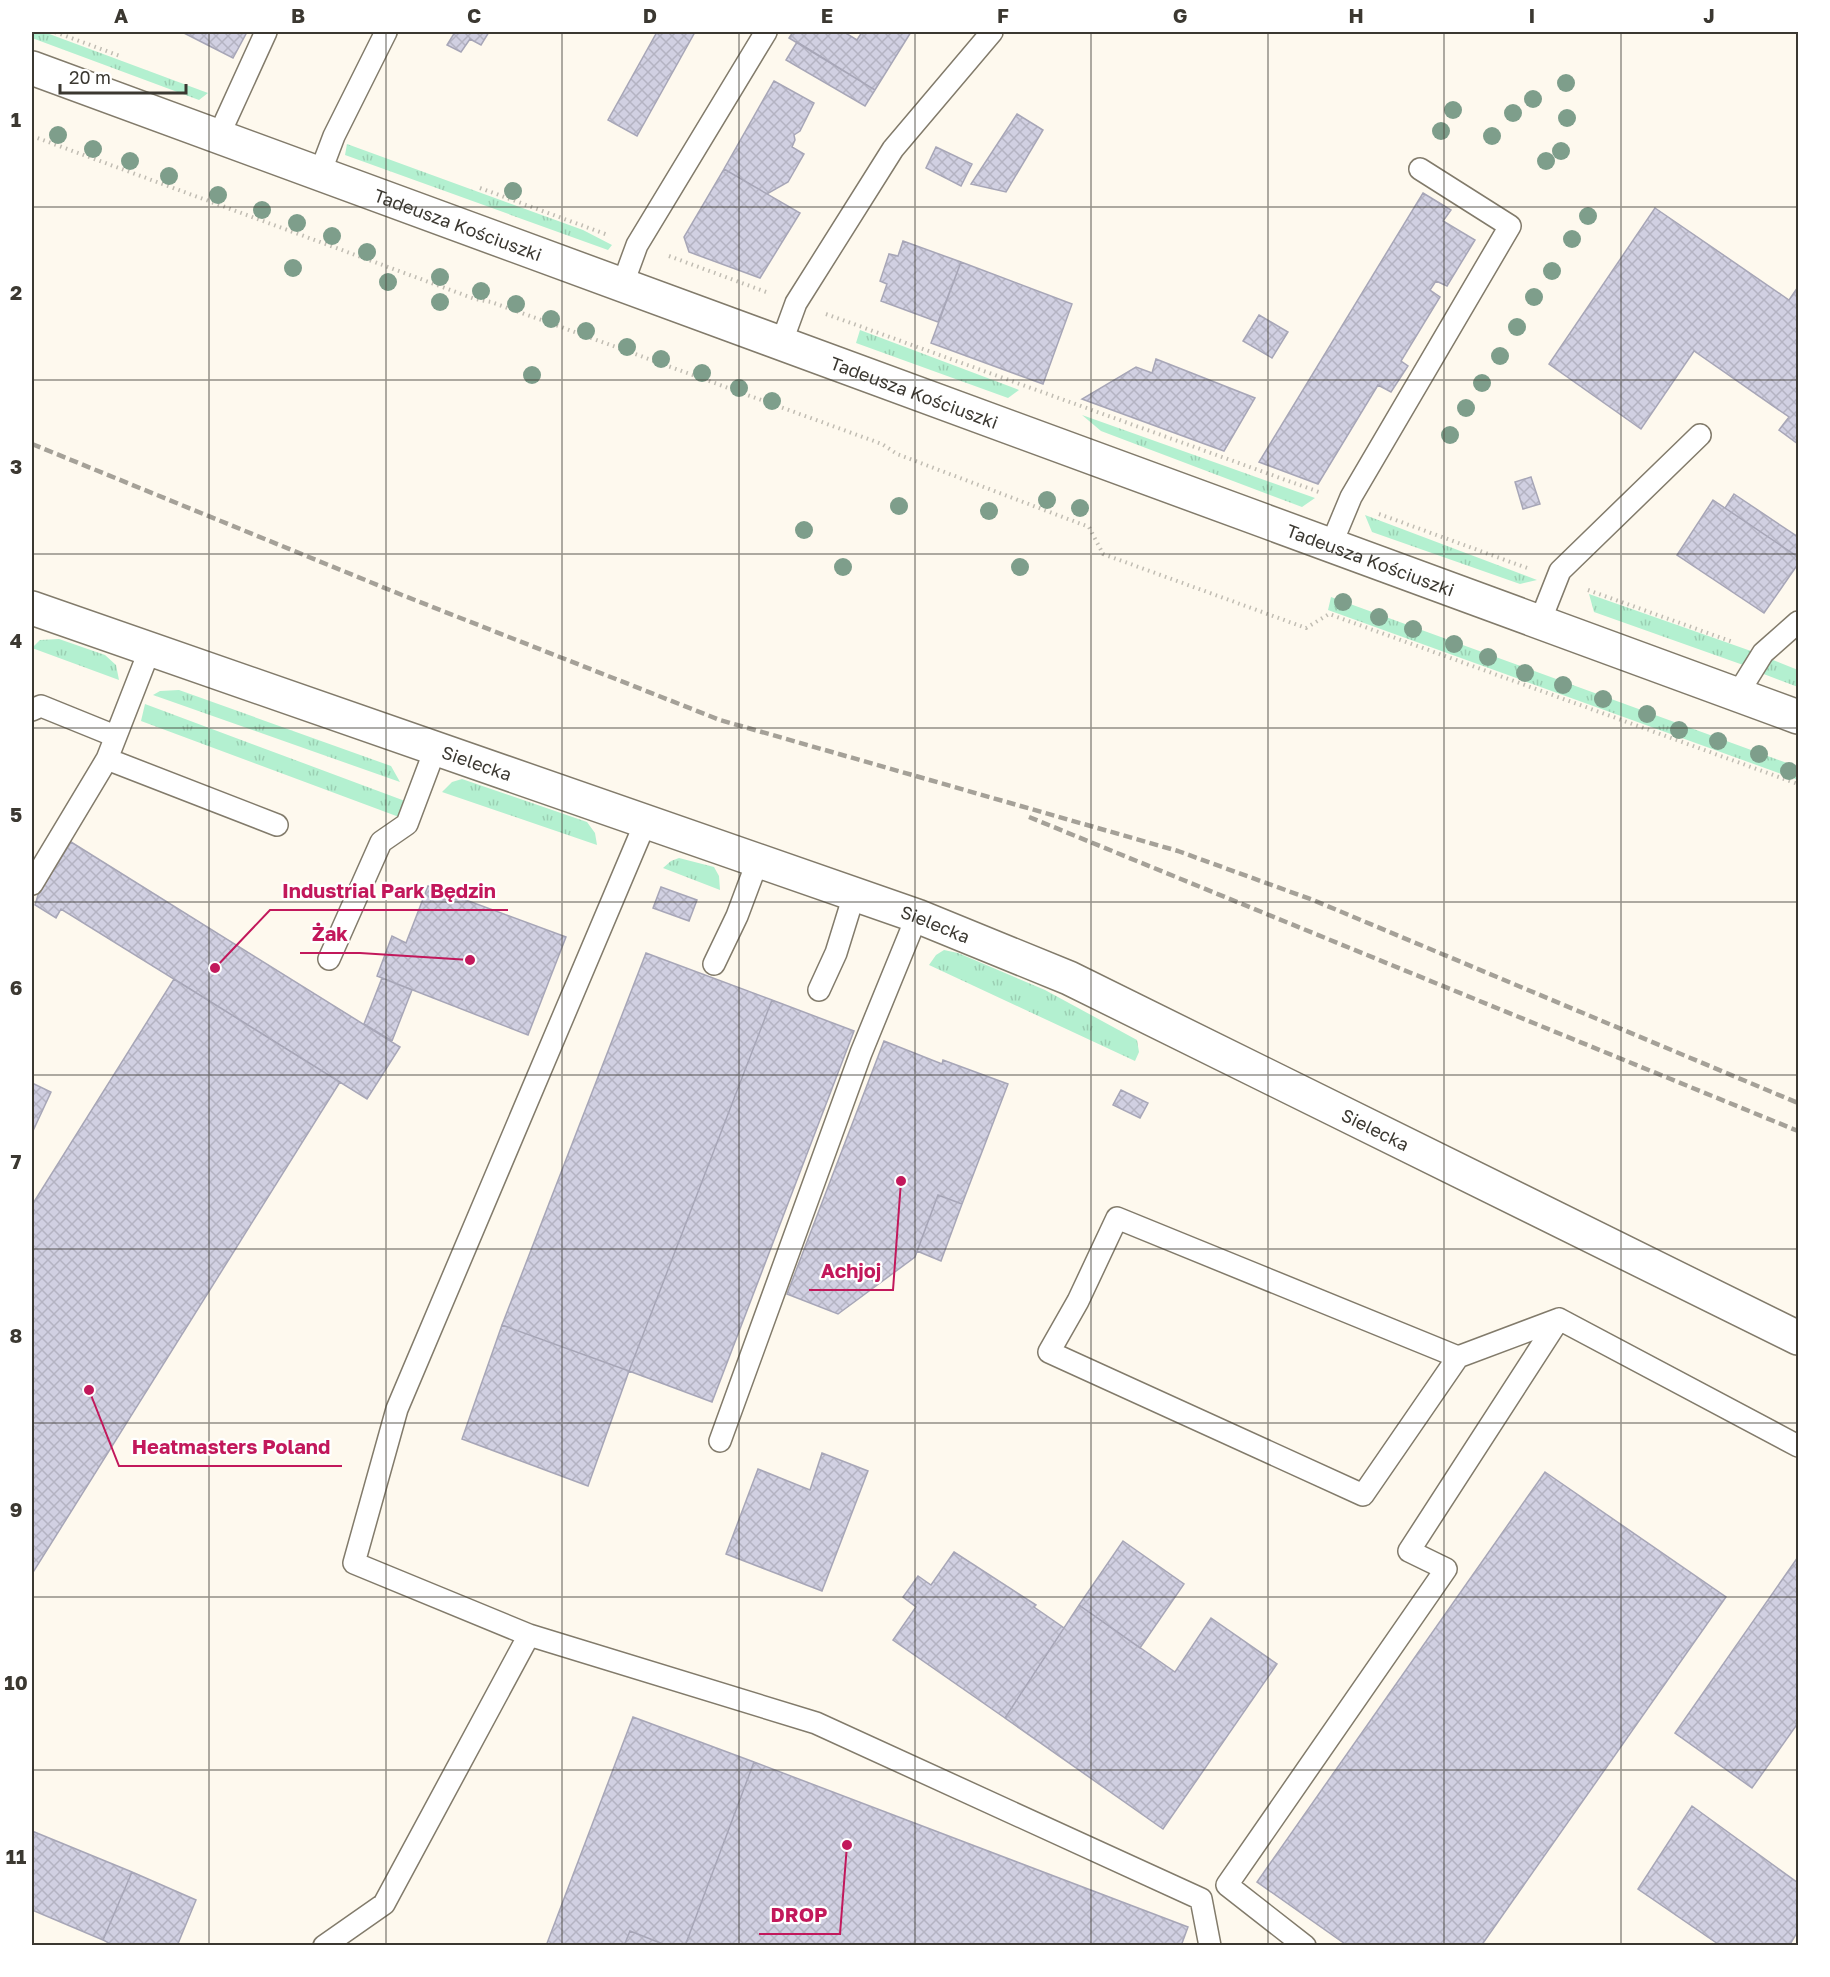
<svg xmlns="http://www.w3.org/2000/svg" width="1830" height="1977" viewBox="0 0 1830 1977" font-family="'Golos Text',sans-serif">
<defs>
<pattern id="grass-tufts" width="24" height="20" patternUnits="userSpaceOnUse" patternTransform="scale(1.5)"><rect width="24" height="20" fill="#b3f0d0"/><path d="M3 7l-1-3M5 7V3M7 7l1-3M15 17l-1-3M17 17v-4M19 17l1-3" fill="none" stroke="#9bcfb3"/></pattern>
<pattern id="building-cross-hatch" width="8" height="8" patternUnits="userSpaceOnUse" patternTransform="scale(1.5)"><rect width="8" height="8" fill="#d1d0e2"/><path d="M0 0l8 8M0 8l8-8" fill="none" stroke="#b4b3c2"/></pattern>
</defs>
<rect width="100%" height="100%" fill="#fef9ee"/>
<path fill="url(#grass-tufts)" d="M35 32H44L208 93 199 100 32 38Z
M347 144 583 230 612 245 608 250 345 155Z
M860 330 1019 390 1008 398 856 343Z
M1082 415 1315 498 1302 507 1101 431Z
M1365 515 1537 580 1520 584 1372 532Z
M1589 594 1751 651 1746 666 1594 612Z
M1331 597 1798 767V780L1328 610Z
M59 639 105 655 116 665 119 680 32 648 40 640Z
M1768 658 1798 670V687L1761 673Z
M179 690 391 766 400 782 153 695 160 691Z
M145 704 405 801 399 817 141 721Z
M462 779 587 822 595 833 597 845 442 792 452 782Z
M679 858 714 867 719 876 720 890 663 868 671 861Z
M944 950 958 953 1045 990 1137 1040 1139 1052 1135 1061 929 965 936 955Z"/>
<path fill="url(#building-cross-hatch)" stroke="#a7a6b7" stroke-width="1.5" d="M182 32H247L233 58Z
M455 32H489L481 45 470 39 461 52 447 45Z
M657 32H695L637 136 608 120Z
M793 32H844L857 40 862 32H911L875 90 789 38Z
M797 42 875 90 865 106 786 60Z
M774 81 814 103 800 131 794 135 795 140 792 147 804 154 788 182 767 194 724 169Z
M1017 114 1043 130 1006 192 971 184Z
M936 147 972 164 961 186 926 168Z
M724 169 800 213 760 278 689 252 684 237Z
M1423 193 1451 210 1443 221 1475 240 1447 286 1436 281 1430 290 1440 297 1401 361 1408 366 1391 392 1378 385 1318 484 1259 462Z
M1655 208 1789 300 1798 287V444L1779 430 1789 417 1694 351 1641 429 1549 364Z
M903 241 961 262 938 322 881 301 887 284 880 281 889 254 898 256Z
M961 262 1072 304 1043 384 931 343Z
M1259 315 1288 332 1272 358 1243 341Z
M1156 359 1255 398 1224 451 1082 399 1136 367 1152 373Z
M1531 477 1540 504 1523 509 1515 482Z
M1734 494 1798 537V557L1725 508Z
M1713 500 1798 557V564L1764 613 1677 555Z
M71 842 400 1047 367 1099 61 909 56 918 35 905 38 895Z
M428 886 566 937 528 1035 377 976 392 936 406 943Z
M661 887 697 900 689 921 653 908Z
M646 953 772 1000 629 1371 502 1325Z
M382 978 412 990 392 1041 364 1024Z
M174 979 340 1082 32 1574V1205Z
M772 1000 854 1031 712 1402 629 1371Z
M884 1041 942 1064 943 1060 1008 1084 962 1204 938 1195 915 1257 838 1314 787 1294Z
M32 1083 51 1092 32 1133Z
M1121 1090 1148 1103 1140 1118 1113 1105Z
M938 1195 962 1204 941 1261 917 1251Z
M502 1325 629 1371 588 1486 462 1439Z
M822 1453 868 1471 822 1591 726 1554 758 1469 810 1490Z
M1545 1472 1726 1597 1481 1946H1348L1257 1882Z
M1123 1541 1184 1584 1140 1648 1079 1605Z
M954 1552 1036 1605 1034 1607 1064 1628 1005 1718 893 1640 916 1607 903 1597 918 1576 931 1585Z
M1798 1557V1723L1752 1788 1675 1733Z
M1079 1605 1175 1672 1211 1618 1277 1664 1163 1829 1005 1718Z
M633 1717 754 1762 685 1946H668L630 1931 624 1946H546Z
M754 1762 1188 1927 1181 1946H685Z
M1692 1806 1798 1883V1931L1789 1946H1721L1638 1889Z
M32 1831 132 1872 103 1940 32 1910Z
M132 1872 196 1900 177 1946H114L103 1940Z
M630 1931 668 1946H624Z"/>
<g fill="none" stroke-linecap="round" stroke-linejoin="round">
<defs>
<path id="service" d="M219 135 266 32
M320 173 334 136 386 32
M622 286 637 245 766 32
M781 344 796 303 893 149 992 32
M1331 545 1351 497 1510 226 1420 169
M1539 624 1560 571 1700 435
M150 649 107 759 277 825
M1737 695 1763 653 1798 622
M32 710 41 706 115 736
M32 884 107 759
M329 959 381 842 407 824 436 747
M714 964 737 916 758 860
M819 990 836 953 854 895
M1458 1357 1363 1495 1049 1352 1078 1301 1117 1218 1458 1357 1559 1319
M720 1441 861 1053 917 916
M529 1635 354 1563 397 1409 646 821
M324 1946 384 1904 529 1635 816 1723 1201 1899 1210 1946
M1305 1946 1227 1885 1446 1569 1409 1551 1559 1319 1798 1446"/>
<g id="minor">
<path id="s1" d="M32 68 1798 717"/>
</g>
<g id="tertiary">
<path id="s2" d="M32 608 917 916 1069 978 1798 1338"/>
</g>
</defs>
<use href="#service" stroke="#827b6b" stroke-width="24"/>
<use href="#minor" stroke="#827b6b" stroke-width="36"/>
<use href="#tertiary" stroke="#827b6b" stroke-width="36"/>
<path stroke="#c1bdb3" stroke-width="4" stroke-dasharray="1.5 4.5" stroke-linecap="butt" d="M55 32 120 56
M32 136 475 299 491 302 561 327 882 444 897 454 1089 527 1103 554 1306 628 1329 614 1798 784
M480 188 608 235
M669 256 766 292
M826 314 1319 492
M1379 514 1527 568
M1588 590 1733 642"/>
<use href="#service" stroke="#fff" stroke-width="21"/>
<use href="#minor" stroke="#fff" stroke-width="33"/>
<use href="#tertiary" stroke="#fff" stroke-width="33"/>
<path stroke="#a5a198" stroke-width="4.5" stroke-dasharray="9 4.5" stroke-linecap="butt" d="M32 444 402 595 720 720 1178 851 1313 900 1798 1103
M1029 817 1798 1131"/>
</g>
<g fill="#7e9e8b">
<circle cx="1566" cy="83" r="9"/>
<circle cx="1533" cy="99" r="9"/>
<circle cx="1453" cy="110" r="9"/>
<circle cx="1513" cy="113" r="9"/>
<circle cx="1567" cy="118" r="9"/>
<circle cx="1441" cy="131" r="9"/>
<circle cx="58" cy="135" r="9"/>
<circle cx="1492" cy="136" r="9"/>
<circle cx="93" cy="149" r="9"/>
<circle cx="1561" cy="151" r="9"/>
<circle cx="130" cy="161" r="9"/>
<circle cx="1546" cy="161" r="9"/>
<circle cx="169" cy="176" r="9"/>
<circle cx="513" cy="191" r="9"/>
<circle cx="218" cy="195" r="9"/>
<circle cx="262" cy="210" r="9"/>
<circle cx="1588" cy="216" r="9"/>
<circle cx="297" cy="223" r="9"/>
<circle cx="332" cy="236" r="9"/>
<circle cx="1572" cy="239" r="9"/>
<circle cx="367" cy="252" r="9"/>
<circle cx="293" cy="268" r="9"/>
<circle cx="1552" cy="271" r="9"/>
<circle cx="440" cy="277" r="9"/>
<circle cx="388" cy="282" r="9"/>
<circle cx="481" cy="291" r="9"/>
<circle cx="1534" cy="297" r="9"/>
<circle cx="440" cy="302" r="9"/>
<circle cx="516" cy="304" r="9"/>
<circle cx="551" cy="319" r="9"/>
<circle cx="1517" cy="327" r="9"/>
<circle cx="586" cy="331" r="9"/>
<circle cx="627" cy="347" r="9"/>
<circle cx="1500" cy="356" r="9"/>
<circle cx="661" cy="359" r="9"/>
<circle cx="702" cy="373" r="9"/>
<circle cx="532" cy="375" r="9"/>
<circle cx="1482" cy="383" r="9"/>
<circle cx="739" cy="388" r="9"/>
<circle cx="772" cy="401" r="9"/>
<circle cx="1466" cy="408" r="9"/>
<circle cx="1450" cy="435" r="9"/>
<circle cx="1047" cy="500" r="9"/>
<circle cx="899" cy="506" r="9"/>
<circle cx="1080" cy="508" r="9"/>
<circle cx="989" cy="511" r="9"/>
<circle cx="804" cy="530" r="9"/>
<circle cx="843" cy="567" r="9"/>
<circle cx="1020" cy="567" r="9"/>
<circle cx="1343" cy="602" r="9"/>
<circle cx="1379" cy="617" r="9"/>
<circle cx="1413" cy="629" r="9"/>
<circle cx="1454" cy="644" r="9"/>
<circle cx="1488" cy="657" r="9"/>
<circle cx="1525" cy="673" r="9"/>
<circle cx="1563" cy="685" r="9"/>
<circle cx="1603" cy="699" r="9"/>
<circle cx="1647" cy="714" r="9"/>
<circle cx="1679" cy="730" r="9"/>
<circle cx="1718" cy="741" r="9"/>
<circle cx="1759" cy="754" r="9"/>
<circle cx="1789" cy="771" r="9"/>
</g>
<path fill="none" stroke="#3b3831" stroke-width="1.5" stroke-opacity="0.55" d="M209 32V1946M386 32V1946M562 32V1946M739 32V1946M915 32V1946M1091 32V1946M1268 32V1946M1444 32V1946M1621 32V1946M32 207H1798M32 380H1798M32 554H1798M32 728H1798M32 902H1798M32 1075H1798M32 1249H1798M32 1423H1798M32 1597H1798M32 1770H1798"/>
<g text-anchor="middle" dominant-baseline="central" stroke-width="4.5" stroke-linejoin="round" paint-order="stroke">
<g font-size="18" fill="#3b3831" stroke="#fff">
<text stroke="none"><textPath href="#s1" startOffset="454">Tadeusza Kościuszki</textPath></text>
<text stroke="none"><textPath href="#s1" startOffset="940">Tadeusza Kościuszki</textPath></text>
<text stroke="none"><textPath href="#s1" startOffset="1426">Tadeusza Kościuszki</textPath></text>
<text stroke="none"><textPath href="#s2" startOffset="471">Sielecka</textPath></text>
<text stroke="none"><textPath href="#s2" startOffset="957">Sielecka</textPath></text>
<text stroke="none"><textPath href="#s2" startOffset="1443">Sielecka</textPath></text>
</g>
</g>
<path fill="none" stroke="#c2185b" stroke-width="2" d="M215 968L270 910H508M470 960L360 953H300M901 1181L893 1290H809M89 1390L119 1466H342M847 1845L840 1934H759"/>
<g fill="#c2185b" stroke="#fff" stroke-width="2">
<circle cx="215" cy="968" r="6"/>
<circle cx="470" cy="960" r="6"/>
<circle cx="901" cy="1181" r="6"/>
<circle cx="89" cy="1390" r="6"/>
<circle cx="847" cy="1845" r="6"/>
</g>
<g font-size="20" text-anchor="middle" font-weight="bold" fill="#c2185b" stroke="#fff" stroke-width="4.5" stroke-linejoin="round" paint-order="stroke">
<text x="389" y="898">Industrial Park Będzin</text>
<text x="330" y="941">Żak</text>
<text x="851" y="1278">Achjoj</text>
<text x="231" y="1454">Heatmasters Poland</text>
<text x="799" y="1922">DROP</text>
</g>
<rect width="1830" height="1977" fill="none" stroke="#ffffff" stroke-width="66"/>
<path d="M60 84v9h126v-9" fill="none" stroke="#3b3831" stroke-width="3"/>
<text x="69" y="84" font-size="18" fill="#3b3831" stroke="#ffffff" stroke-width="4.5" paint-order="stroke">20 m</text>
<rect x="33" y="33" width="1764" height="1911" fill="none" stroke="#3b3831" stroke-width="2"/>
<g font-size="20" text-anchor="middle" font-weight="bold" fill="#3b3831">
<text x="121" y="23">A</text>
<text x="298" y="23">B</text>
<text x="474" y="23">C</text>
<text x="650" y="23">D</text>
<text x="827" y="23">E</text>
<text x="1003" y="23">F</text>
<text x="1180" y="23">G</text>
<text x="1356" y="23">H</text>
<text x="1532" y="23">I</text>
<text x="1709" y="23">J</text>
<text x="16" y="127">1</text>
<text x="16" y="300">2</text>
<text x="16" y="474">3</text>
<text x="16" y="648">4</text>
<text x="16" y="822">5</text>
<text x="16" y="995">6</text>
<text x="16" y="1169">7</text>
<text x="16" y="1343">8</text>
<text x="16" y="1517">9</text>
<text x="16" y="1690">10</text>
<text x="16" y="1864">11</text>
</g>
</svg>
